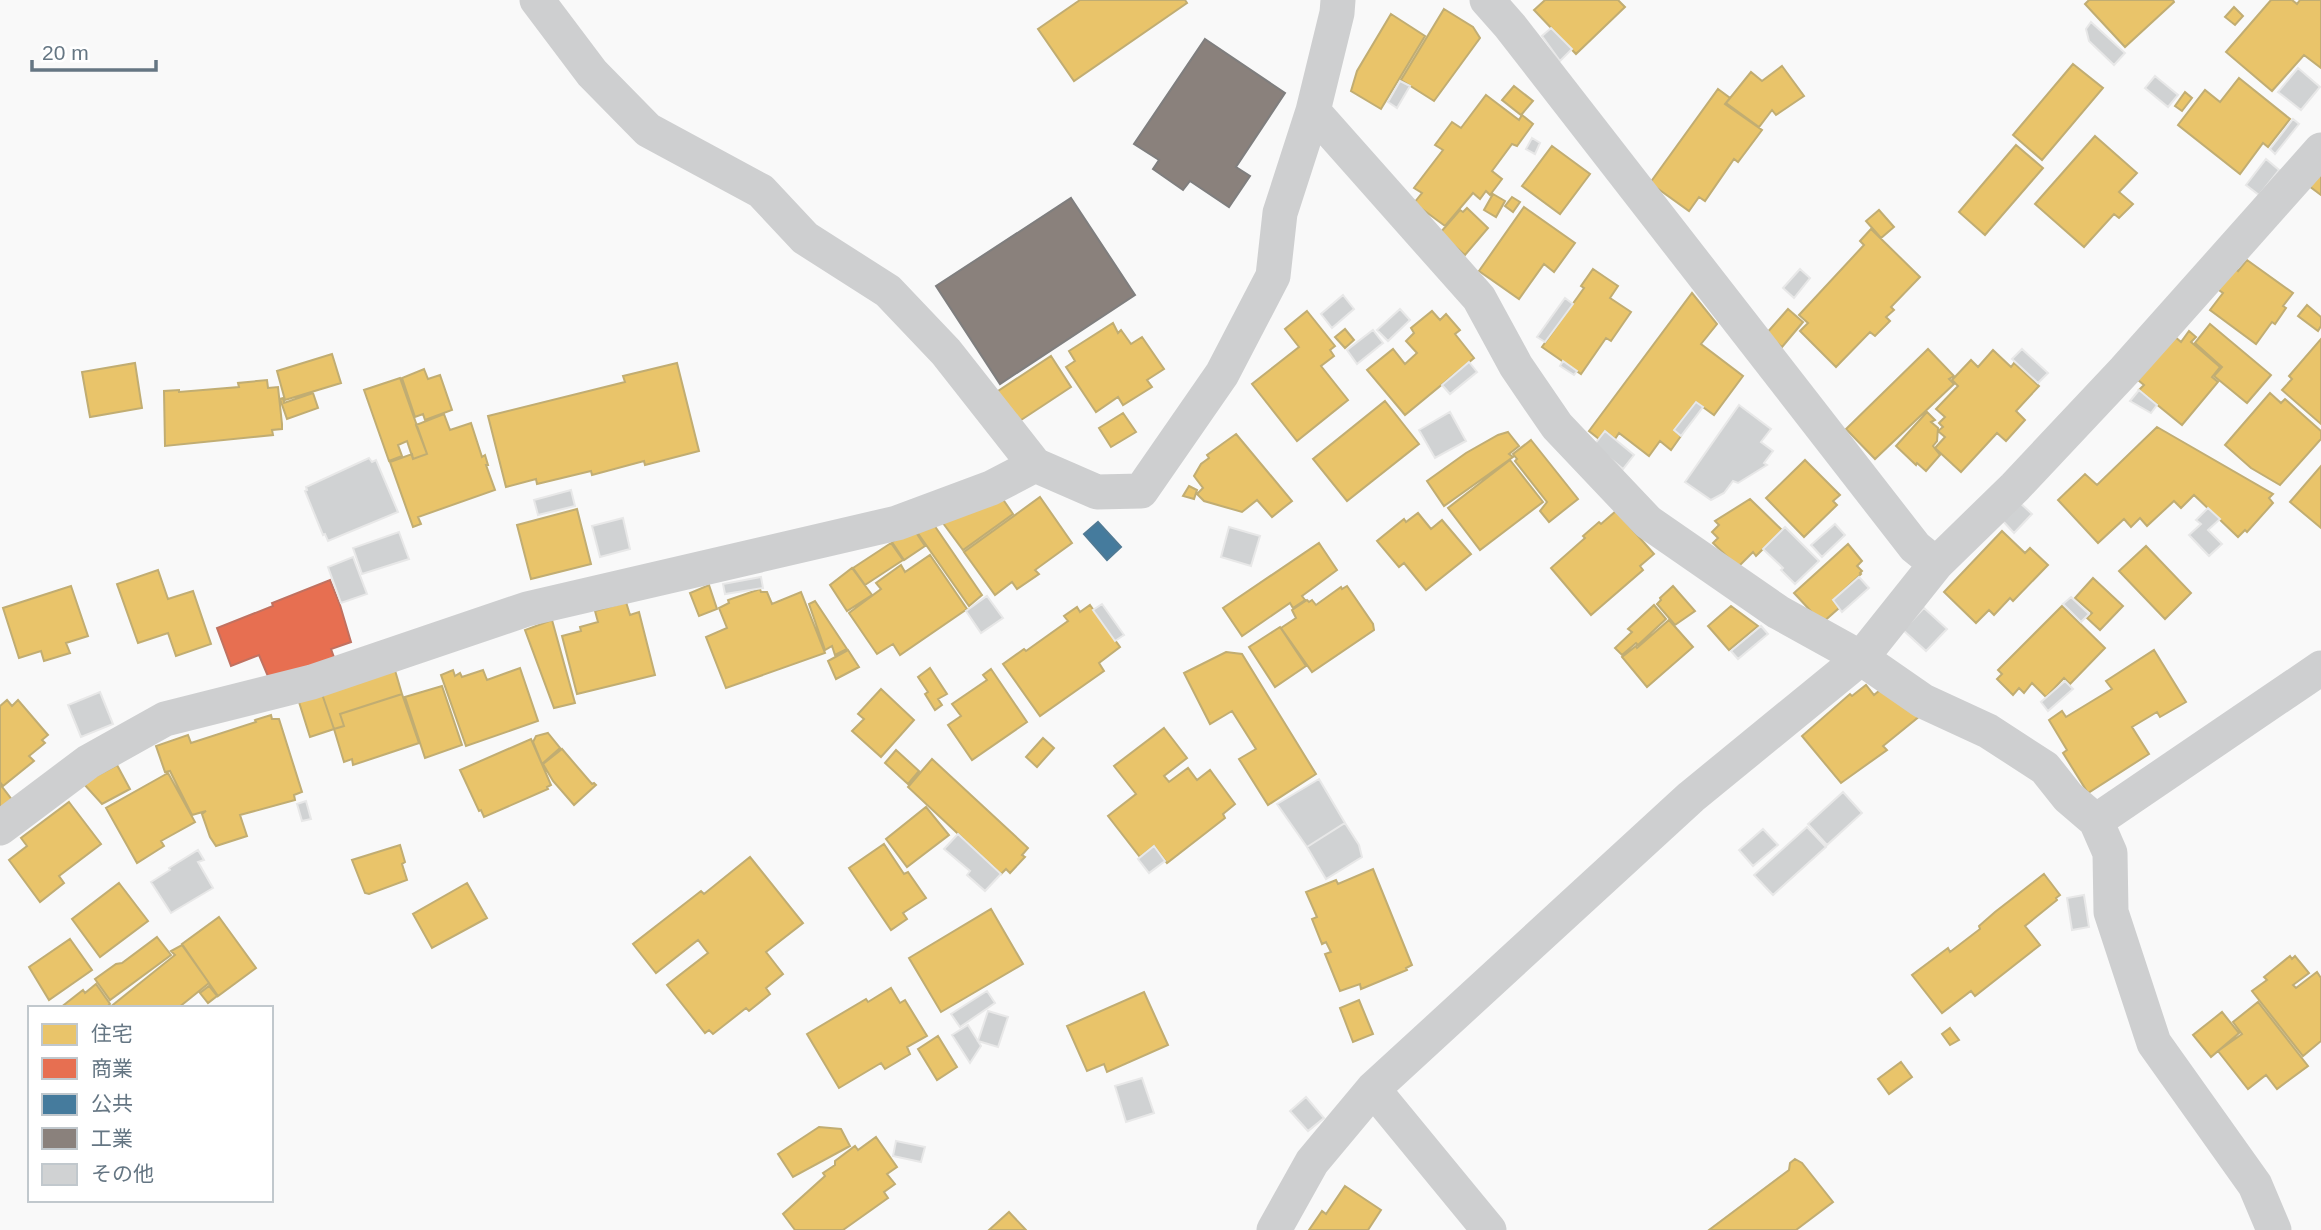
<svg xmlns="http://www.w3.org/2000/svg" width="2321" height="1230" viewBox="0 0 2321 1230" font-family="Helvetica,'Noto Sans JP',sans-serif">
<rect width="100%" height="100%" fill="#f9f9f9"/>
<path fill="#e9c46a" stroke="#c1ad72" stroke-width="2" d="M1080 0H1185L1187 3 1074 81 1038 29Z
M1545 0H1618L1625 7 1576 54 1534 10Z
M2089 0H2173L2174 2 2125 47 2085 4Z
M2271 0H2292L2297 4 2300 0H2321V68L2304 55 2272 91 2226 52Z
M2234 7 2243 16 2235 25 2225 17Z
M1444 9 1473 27 1480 38 1434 101 1401 80Z
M1391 14 1425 36 1381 109 1351 91 1357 71Z
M2073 64 2103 88 2042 160 2013 135Z
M1782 66 1804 96 1776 115 1772 110 1759 127 1726 103 1751 72 1762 81Z
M2239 78 2290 119 2268 147 2263 143 2240 174 2178 125 2205 90 2220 102Z
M1514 86 1533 101 1521 115 1502 100Z
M1718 89 1730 98 1725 104 1762 130 1738 162 1734 159 1705 201 1699 197 1689 211 1650 183Z
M2185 92 2192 98 2182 111 2175 106Z
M1486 95 1519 120 1522 115 1533 124 1517 146 1512 144 1492 171 1502 179 1490 195 1486 191 1480 199 1473 193 1445 226 1414 203 1422 193 1414 188 1443 150 1435 145 1452 122 1461 128Z
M2095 136 2137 173 2119 192 2133 204 2119 218 2114 214 2084 247 2035 204Z
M2016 145 2043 168 1985 235 1959 212Z
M1552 146 1590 174 1560 214 1522 186Z
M2321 161V195L2305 183Z
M1493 194 1505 201 1496 217 1484 210Z
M1512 197 1520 202 1513 212 1505 206Z
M1524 207 1575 243 1554 272 1544 264 1519 299 1479 271Z
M1467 208 1488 228 1465 255 1440 233 1460 210 1463 212Z
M1879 210 1894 227 1881 238 1866 221Z
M1871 229 1920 277 1891 307 1894 310 1886 317 1890 321 1875 336 1870 332 1836 367 1800 331 1808 323 1799 315 1864 245 1860 241Z
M2247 260 2293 293 2283 306 2286 308 2275 324 2272 322 2256 344 2210 310 2223 293 2216 288 2232 266 2238 271Z
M1593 269 1618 286 1610 298 1631 312 1611 341 1606 338 1581 374 1542 347 1584 288 1581 286Z
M1692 293 1717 324 1701 344 1743 376 1714 415 1696 402 1674 430 1681 436 1671 450 1660 441 1649 456 1619 433 1615 439 1605 431 1599 439 1589 431Z
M2307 305 2321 317V326L2318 331 2298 316Z
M1788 309 1803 322 1782 347 1766 334Z
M1307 311 1335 346 1330 350 1334 356 1321 366 1348 400 1297 441 1252 384 1299 347 1285 329Z
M1432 311 1440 320 1446 314 1460 330 1455 334 1474 358 1405 415 1367 370 1393 349 1405 364 1417 353 1406 341 1414 333 1411 328Z
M1113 323 1118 333 1121 330 1131 344 1142 337 1164 369 1147 380 1152 387 1123 405 1118 397 1096 412 1066 367 1075 361 1069 351Z
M2210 324 2271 375 2247 403 2214 376 2222 367 2195 343Z
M1345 329 1354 340 1345 348 1335 337Z
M2189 331 2196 337 2191 342 2220 367 2212 377 2218 382 2182 425 2139 390 2144 385 2138 380 2174 336 2181 342Z
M2321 339V424L2282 390 2292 379 2289 376Z
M1928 349 1954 376 1949 379 1954 384 1875 459 1846 429Z
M1993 350 2011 367 2014 363 2039 386 2016 411 2025 420 2006 441 1997 433 1961 472 1935 448 1945 437 1938 431 1943 427 1939 423 1945 417 1936 409 1958 386 1952 380 1971 360 1978 367Z
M332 354 341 383 285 400 277 371Z
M1051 356 1071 387 1015 424 995 393Z
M135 363 142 408 90 417 82 372Z
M677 363 699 451 645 465 644 461 592 475 591 471 537 484 536 479 506 487 488 416 625 382 623 376Z
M424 369 428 379 440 375 452 410 425 420 423 414 415 417 402 378Z
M400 378 427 454 413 459 407 441 398 445 402 456 389 461 364 390Z
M267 380 268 388 278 387 282 424V429L272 430 273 435 165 446 164 391 179 390V392L239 387 238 383Z
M313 393 318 408 287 419 280 399 283 398 284 403Z
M2270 393 2281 403 2285 399 2321 431V439L2280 485 2251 468 2225 445Z
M1385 401 1419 444 1347 501 1313 459Z
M1927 412 1935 420 1931 422 1938 428 1937 441 1933 446 1940 455 1926 471 1917 463 1916 465 1896 446Z
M1123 413 1136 432 1111 447 1099 428Z
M444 414 450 430 471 423 482 457 485 455 488 465H486L495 490 418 517 421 524 413 527 390 462 412 454 413 459 427 454 416 425Z
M2157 427 2273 494 2269 498 2273 503 2247 532 2245 530 2238 537 2194 495 2181 508 2174 501 2147 526 2140 518 2131 527 2124 519 2098 543 2058 500 2085 474 2097 485Z
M1508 432 1519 446 1509 454 1513 457 1444 506 1427 481 1466 453 1498 435Z
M1236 434 1292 501 1272 517 1257 500 1242 512 1204 501 1197 494 1203 488 1194 476 1201 464 1209 458 1207 455Z
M1531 440 1578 499 1549 522 1540 511 1547 502 1515 461 1517 459 1513 454Z
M1510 460 1543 502 1480 550 1448 508Z
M1805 460 1840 495 1833 501 1837 505 1804 537 1766 498Z
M2321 466V528L2290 502Z
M1189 486 1197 490 1194 499 1183 496Z
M1000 495 1013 514 963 550 940 519Z
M1040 497 1072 543 1035 570 1039 574 1017 589 1012 582 995 595 964 552Z
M1750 499 1782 530 1756 556 1753 552 1738 567 1713 543 1718 538 1712 532 1719 525 1715 521Z
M577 509 591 564 531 579 517 525Z
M1616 511 1654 554 1640 566 1643 570 1591 615 1551 568 1585 538 1583 536 1599 522 1601 524Z
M1418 513 1431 529 1442 520 1471 554 1426 590 1404 563 1399 567 1377 541 1404 519 1406 522Z
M932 522 982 595 969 606 917 532Z
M913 528 925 546 904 560 892 542Z
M2002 531 2025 553 2030 548 2048 565 2013 601 2010 598 1994 615 1989 610 1976 623 1944 592Z
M891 543 903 560 865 585 853 568Z
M1319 543 1337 570 1302 596 1305 600 1293 608 1290 603 1242 636 1223 608Z
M1848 544 1862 561 1857 566 1862 571 1860 573 1861 574 1833 600 1839 608 1822 623 1794 593Z
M2146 546 2191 593 2165 619 2119 571Z
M930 555 967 609 900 655 893 644 877 654 849 613 881 589 876 583 901 565 905 572Z
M852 568 872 595 847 611 830 585Z
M158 570 168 599 193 591 211 644 176 656 168 633 138 643 117 584Z
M2093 578 2123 606 2100 630 2087 618 2092 613 2075 598Z
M709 585 717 609 699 616 690 593Z
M71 586 88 636 66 643 70 653 44 661 41 651 19 658 3 608Z
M1347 586 1373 624 1374 630 1312 672 1281 628 1296 618 1292 610 1307 600 1309 602 1312 600 1316 605 1341 587 1342 589Z
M1673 586 1695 611 1675 625 1657 604 1661 600 1660 598Z
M760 589 761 592H767L772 604 801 592 825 653 726 688 706 637 727 628 719 608 729 603 728 600Z
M815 601 847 649 835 655 832 646 825 650 809 604Z
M626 602 630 615 639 612 655 675 577 694 562 636 581 631 580 627 598 622 595 611Z
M1090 605 1120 647 1099 663 1104 671 1040 716 1003 664 1024 649 1026 651 1068 621 1064 616 1077 607 1080 612Z
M1654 605 1666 619 1638 645 1636 643 1622 655 1615 648 1632 632 1628 629Z
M1731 606 1758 626 1729 650 1708 626Z
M2062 606 2105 648 2070 684 2064 678 2046 697 2032 683 2024 693 2019 688 2013 695 1997 679 2002 674 1998 670Z
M552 620 575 703 554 708 525 630Z
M1669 620 1693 647 1647 687 1622 657 1636 646 1637 648Z
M1280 627 1306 666 1275 687 1249 647Z
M848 650 859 667 836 679 828 661Z
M2154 650 2186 702 2160 717 2157 712 2132 727 2149 754 2088 793 2063 753 2067 750 2049 720 2062 711 2066 717 2112 689 2106 681Z
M1226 652 1242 654 1316 774 1268 805 1239 759 1256 749 1232 711 1210 724 1184 673Z
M394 667 402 694 340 714 344 726 334 729 321 691Z
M520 668 538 721 466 746 441 675 453 670 455 676 460 673 462 677 483 670 487 680Z
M930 668 947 694 938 699 942 705 935 710 925 694 928 692 918 677Z
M991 669 1027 722 972 760 948 725 961 716 952 704 987 680 983 675Z
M1892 680 1921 715 1883 746 1887 750 1841 783 1802 736 1850 694 1852 696 1866 685 1874 695Z
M442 686 462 745 425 758 405 697Z
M881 689 914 720 881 757 852 731 864 719 858 714Z
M321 691 334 729 310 737 298 699Z
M402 694 419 743 353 765 352 759 344 762 334 729 344 726 340 714Z
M7 700 12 706 18 700 48 735 42 740 45 743 29 756 34 761 3 786 0 782V706Z
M271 715 272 719H279L302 792 294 795 295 800 240 815 247 836 216 846 210 837 202 814 206 811 192 815 170 771 165 772 156 746 188 735 191 743 256 722 255 720Z
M1164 728 1187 758 1164 776 1169 782 1188 768 1197 780 1210 770 1235 804 1223 814 1225 818 1167 863 1154 846 1140 857 1108 816 1136 794 1114 766Z
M548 733 560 748 542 764 533 742 536 736Z
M1043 738 1054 748 1037 767 1026 757Z
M531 739 551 785 547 787 548 789 484 817 481 810 479 811 460 770Z
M562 749 592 784 594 783 596 785 574 805 553 781 543 764Z
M896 750 919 771 908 784 885 763Z
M932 759 1028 848 1022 855 1025 857 1010 873 1006 869 1001 874 908 787Z
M117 765 130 789 102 804 83 783Z
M168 773 195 822 161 841 164 846 137 863 106 808Z
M0 784 13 801 0 811Z
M69 802 101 844 59 876 64 883 40 902 9 860 27 846 21 838Z
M926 807 949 835 907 867 886 839Z
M884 844 904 874 908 872 926 898 903 913 907 919 891 930 849 868Z
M400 845 405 862 402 864 407 880 369 894 365 893 352 860Z
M750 857 803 923 766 952 783 974 766 988 770 994 749 1011 746 1008 713 1034 709 1030 705 1033 667 985 708 953 698 940 656 973 633 944 701 891 704 894Z
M1373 869 1412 965 1406 968 1407 970 1361 989 1360 984 1340 991 1325 954 1331 952 1326 942 1322 944 1312 919 1317 917 1306 892 1336 880 1338 884Z
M2044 874 2060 895 2056 898 2057 900 2025 926 2040 945 1975 996 1971 991 1942 1013 1912 975 1948 948 1950 952 1980 929 1979 926 1995 912Z
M119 883 148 921 100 957 72 919Z
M467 883 487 918 432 948 413 914Z
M991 909 1023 964 941 1012 909 958Z
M219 917 256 968 218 996 182 944Z
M157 937 171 955 110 1000 95 979 116 964 122 963Z
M70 939 92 970 49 1000 29 967Z
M182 945 209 983 178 1008H109L175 955 171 951Z
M2290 956 2292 959 2295 956 2309 973 2293 985 2296 988 2317 972 2321 978V1041L2303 1056 2252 991 2267 980 2264 977Z
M96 984 110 1004 106 1008H60L83 990 85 993Z
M209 986 217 996 208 1003 200 993Z
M891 988 900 1003 905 1000 927 1036 907 1047 910 1054 885 1069 881 1063 839 1088 807 1034 866 999 868 1002Z
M1144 992 1168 1045 1107 1072 1104 1064 1087 1071 1067 1026Z
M1359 1000 1373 1034 1353 1042 1340 1008Z
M2258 1002 2308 1066 2277 1089 2266 1075 2248 1089 2218 1051 2242 1034 2233 1022Z
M2222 1012 2239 1033 2211 1057 2193 1035Z
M1950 1028 1959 1040 1950 1045 1942 1034Z
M938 1036 957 1067 937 1080 918 1049Z
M1901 1062 1912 1077 1889 1094 1878 1079Z
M819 1127 841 1129 850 1146 793 1177 778 1154Z
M876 1137 897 1167 887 1174 895 1184 884 1192 888 1198 843 1230H795L783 1214 825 1176 823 1173 835 1165V1161L855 1146 858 1150Z
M1795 1159 1802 1163 1833 1202 1796 1230H1709L1789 1170 1790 1163Z
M1345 1186 1381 1210 1368 1230H1309L1322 1211 1326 1214Z
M1009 1212 1026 1230H989Z"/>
<path fill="#e76f51" stroke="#c07160" stroke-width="2" d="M330 580 340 605 351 642 331 649 335 660 270 681 259 655 231 666 217 628 273 606 272 603Z"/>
<path fill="#457b9d" stroke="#4f7a95" stroke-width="2" d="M1098 522 1121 547 1107 560 1084 534Z"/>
<path fill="#8a817c" stroke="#7f7e7e" stroke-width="2" d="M1205 39 1285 93 1236 167 1250 176 1229 207 1190 181 1183 190 1153 169 1159 160 1134 144Z
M1071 198 1135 295 1000 384 936 286Z"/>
<path fill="#d0d2d3" stroke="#e8e8e8" stroke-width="2" d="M2091 22 2125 53 2114 65 2089 41 2086 29Z
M1551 28 1572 49 1560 61 1542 36Z
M2298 68 2320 87 2301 110 2278 92Z
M2155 76 2178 95 2168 107 2145 88Z
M1400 81 1410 86 1397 108 1388 102Z
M2293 119 2299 124 2275 154 2270 149Z
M1532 138 1540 143 1535 154 1526 149Z
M2266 159 2279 170 2259 195 2246 185Z
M1800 269 1810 278 1794 298 1783 288Z
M1343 295 1354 309 1332 328 1321 314Z
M1565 298 1573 304 1545 342 1537 337Z
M1400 309 1410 320 1388 341 1377 330Z
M1373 330 1383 343 1357 364 1347 350Z
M2022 349 2048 373 2038 383 2012 359Z
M1563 361 1577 371 1574 375 1560 366Z
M1469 362 1477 372 1450 394 1442 385Z
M2139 390 2157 405 2151 413 2130 401Z
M1696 402 1703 407 1681 436 1674 430Z
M1739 405 1771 429 1761 442 1773 451 1764 463 1767 465 1738 483 1733 481 1724 493 1711 500 1685 482Z
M1450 412 1466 441 1435 458 1419 430Z
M1605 431 1634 455 1623 469 1594 445Z
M369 458 372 462 376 460 398 512 328 541 325 534 323 535 305 491 307 490 306 487Z
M571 490 575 506 538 515 534 500Z
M2018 501 2032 514 2014 533 2001 519Z
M2208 508 2220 519 2208 530 2222 544 2209 556 2189 535 2201 524 2196 520Z
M623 518 630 549 600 557 592 526Z
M1835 524 1845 535 1822 557 1811 545Z
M1229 527 1260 536 1251 566 1221 557Z
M1785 527 1819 561 1795 584 1781 570 1783 568 1763 549Z
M399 532 409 559 362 574 353 548Z
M353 557 367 594 341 603 328 567Z
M761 577 763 588 725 594 723 584Z
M1859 577 1869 588 1842 612 1833 600Z
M987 596 1003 618 981 633 966 611Z
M2071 597 2089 614 2081 622 2063 604Z
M1102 604 1124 635 1115 641 1093 610Z
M1924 608 1947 629 1926 651 1903 630Z
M1761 626 1768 634 1738 659 1731 651Z
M2065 681 2073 689 2048 711 2041 702Z
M100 692 113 724 81 737 68 705Z
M1319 779 1345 823 1307 847 1277 804Z
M1843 792 1862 813 1827 845 1808 824Z
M306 801 311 819 302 821 297 804Z
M1345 823 1359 845 1362 857 1326 879 1307 847Z
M1807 827 1826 847 1773 895 1754 875Z
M1763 829 1778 845 1753 866 1739 850Z
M958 834 1001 874 985 891 967 875 970 871 944 849Z
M1154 846 1165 861 1149 873 1138 859Z
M198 850 204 860 198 862 213 888 171 913 151 882 170 870 169 868Z
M2084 895 2089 927 2072 930 2067 898Z
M987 991 995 1003 960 1027 951 1014Z
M988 1011 1008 1017 998 1047 978 1041Z
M968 1025 981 1046 970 1063 952 1035Z
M1142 1078 1154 1113 1126 1122 1115 1086Z
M1306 1097 1324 1118 1308 1131 1290 1111Z
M896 1141 925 1147 921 1162 893 1156Z"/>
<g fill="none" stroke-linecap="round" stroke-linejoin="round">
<path stroke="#cecfd0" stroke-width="35" d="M537 0 592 73 648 130 761 191 805 238 888 291 946 352 1035 465 1097 492 1141 491 1222 374 1273 276 1280 213 1313 111 1337 13 1338 0
M1487 0 1510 26 1915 547 1936 564
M1313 111 1479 298 1516 366 1557 426 1648 522 1778 612 1861 658 1923 701 1988 731 2045 768 2068 797 2096 821 2110 853 2111 912 2154 1043 2255 1185 2274 1230
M2096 821 2321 668
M0 828 88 762 165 719 312 682 527 609 897 523 991 488 1035 465
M1373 1089 1489 1230
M1274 1230 1312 1162 1373 1089 1691 797 1861 658 1936 564 2015 487 2125 370 2321 150"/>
</g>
<rect x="28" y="1006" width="245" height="196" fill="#ffffff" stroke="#c1c8cd" stroke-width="2"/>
<rect x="42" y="1024" width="35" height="21" fill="#e9c46a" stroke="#c1c8cd" stroke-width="2"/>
<text x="91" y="1041" font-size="21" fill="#657683">住宅</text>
<rect x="42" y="1058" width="35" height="21" fill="#e76f51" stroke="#c1c8cd" stroke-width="2"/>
<text x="91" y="1076" font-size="21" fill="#657683">商業</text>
<rect x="42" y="1094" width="35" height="21" fill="#457b9d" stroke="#c1c8cd" stroke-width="2"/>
<text x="91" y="1111" font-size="21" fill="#657683">公共</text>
<rect x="42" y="1128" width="35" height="21" fill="#8a817c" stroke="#c1c8cd" stroke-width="2"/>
<text x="91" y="1146" font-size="21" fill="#657683">工業</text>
<rect x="42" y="1164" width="35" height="21" fill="#d0d2d3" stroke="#c1c8cd" stroke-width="2"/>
<text x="91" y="1181" font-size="21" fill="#657683">その他</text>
<path d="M32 60v10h124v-10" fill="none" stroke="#657683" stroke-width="3.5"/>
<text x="42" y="60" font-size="21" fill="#657683" stroke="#ffffff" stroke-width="5" paint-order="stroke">20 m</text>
</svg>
